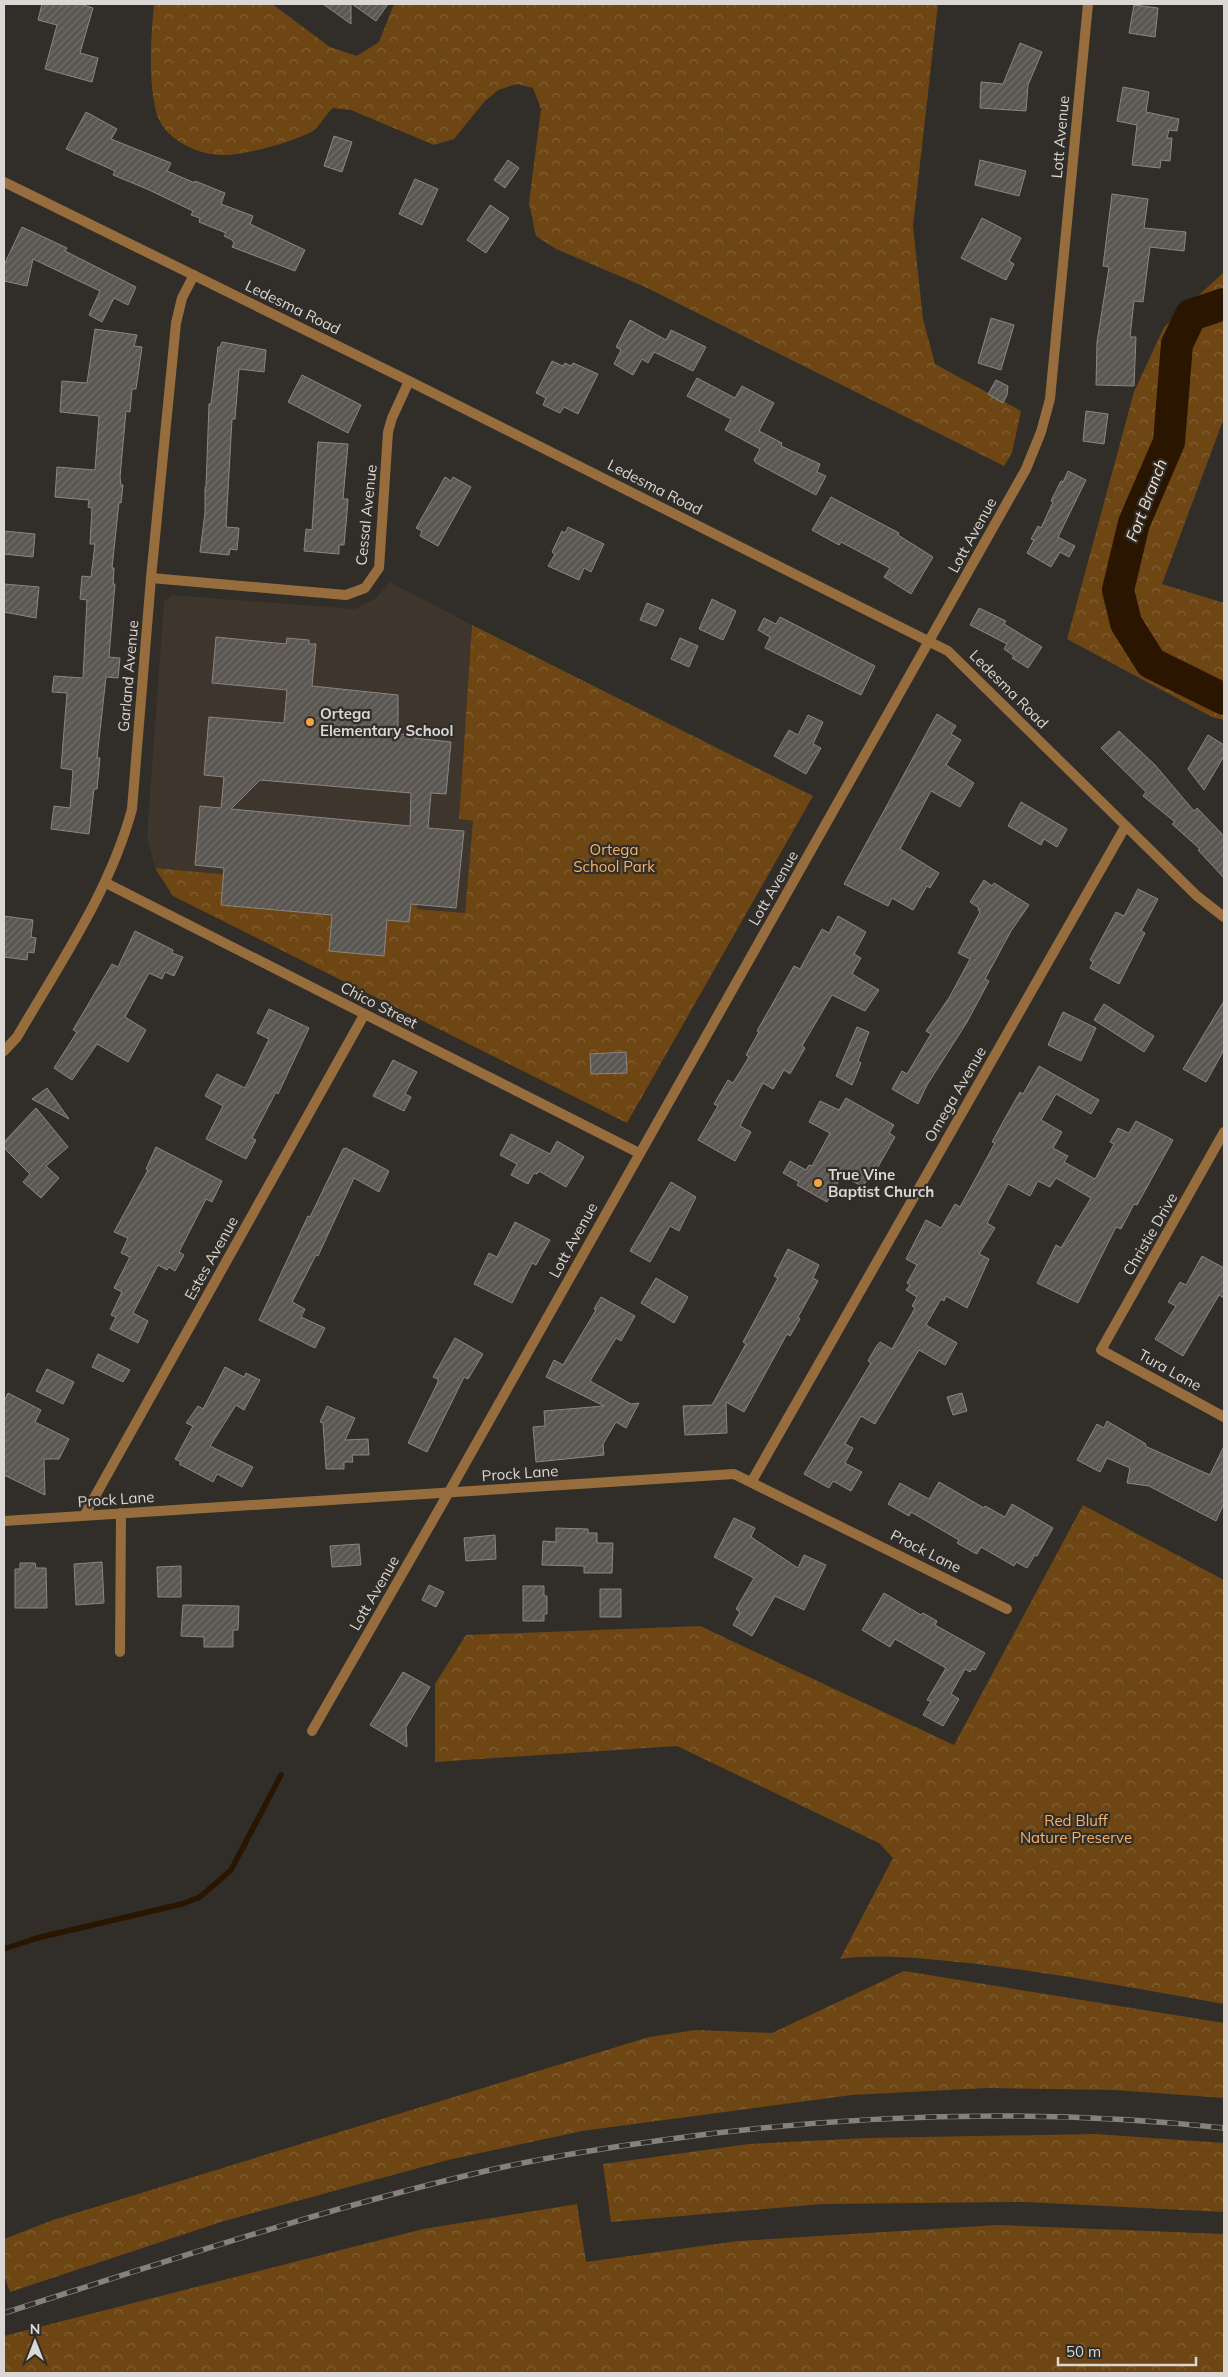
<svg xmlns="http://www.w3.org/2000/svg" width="1228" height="2377" viewBox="0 0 1228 2377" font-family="Mulish,sans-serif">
<defs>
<pattern id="forest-crowns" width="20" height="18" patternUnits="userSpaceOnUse" patternTransform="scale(1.25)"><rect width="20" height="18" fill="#6d4614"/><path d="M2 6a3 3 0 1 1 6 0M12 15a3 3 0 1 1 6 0" fill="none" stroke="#816035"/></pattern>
<pattern id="building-hatch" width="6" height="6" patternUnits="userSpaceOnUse" patternTransform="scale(1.25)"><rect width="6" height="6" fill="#5a5651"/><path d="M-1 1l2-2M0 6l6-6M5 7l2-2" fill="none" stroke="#716e69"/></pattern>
</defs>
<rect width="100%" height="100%" fill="#312d29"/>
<path fill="#3e352d" d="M390 582 472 625 459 819 473 821 465 913 417 909 419 892 155 868 147 836 164 602 171 595 355 609 376 598Z"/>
<path fill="url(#forest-crowns)" d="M154 4H272L330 47 357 56 379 42 394 4H938L913 226 923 319 935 364 1021 411 1012 453 1004 466 643 286 556 249 536 236 529 203 541 109 533 88 517 84 498 90 484 102 454 139 434 145 351 110 333 108C326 114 319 127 313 131 292 142 245 156 221 155 195 154 162 138 156 111 148 79 151 36 154 4Z
M1224 272V418L1162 584 1224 603V720L1212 717 1067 639 1134 392 1164 327Z
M472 625 813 796 627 1123 173 896 155 868 419 892 417 909 465 913 473 821 459 819Z
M1083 1505 1224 1580V2004C1139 1989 1054 1973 969 1963 925 1959 883 1953 840 1959L893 1858 879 1843 677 1746 435 1762V1684L466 1635 700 1626 954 1745Z
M904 1971 1224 2023V2098L1114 2090 988 2088 852 2095 582 2131 448 2160 224 2221 10 2292 4 2276V2239L53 2220 649 2037 696 2030 772 2033Z
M1096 2134 1224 2143V2212L1025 2202 823 2204 611 2222 603 2164 749 2144 868 2138Z
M577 2204 586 2262 738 2241 998 2225 1224 2234V2373H4V2336L423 2229Z"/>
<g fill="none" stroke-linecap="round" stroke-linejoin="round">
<path stroke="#291500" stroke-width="5.5" d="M4 1949 37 1938 182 1904 200 1897 231 1870 281 1775"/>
<path stroke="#291500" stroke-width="32" d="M1224 304 1191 315 1177 344 1169 442 1134 523 1118 590 1126 623 1151 663 1224 699"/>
</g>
<path fill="url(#building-hatch)" stroke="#8b8682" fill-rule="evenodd" d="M42 4H80L93 8 80 53 98 58 92 82 45 69 57 25 38 20Z
M323 4H351V24Z
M352 4H388L376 21Z
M1134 5 1158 8 1155 37 1129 33Z
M1020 43 1042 52 1028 85 1026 111 980 108 981 82 1003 84Z
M1123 87 1149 92 1146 112 1179 119 1177 131 1169 130 1167 138H1172L1170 161 1161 160 1160 168 1132 165 1137 125 1117 121Z
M86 112 117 129 111 139 171 163 167 171 195 183V181L225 193 221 204 253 216 250 224 305 250 295 271 232 247 234 243 232 240 224 236 226 233 199 222 200 218 191 215 193 211 147 189 113 175 115 171 66 149Z
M334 136 352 142 342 172 324 166Z
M508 160 519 168 505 188 494 180Z
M980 160 1026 171 1019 196 975 185Z
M415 179 438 189 422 225 399 214Z
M1112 194 1148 199 1144 228 1186 232 1184 251 1150 247 1143 302 1134 301 1130 337H1136L1134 386 1096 385 1097 342 1109 267 1103 266Z
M490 205 509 218 486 253 467 240Z
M982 218 1021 238 1009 261 1014 264 1006 280 961 258Z
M22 227 67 248 65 251 136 287 128 305 114 298 102 322 89 315 100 291 33 259 27 286 4 281V265Z
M991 318 1014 325 1001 370 978 363Z
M630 320 666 340 671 330 706 347 693 371 654 352 648 363 642 359 633 375 614 364 621 350 616 347Z
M95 329 137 335 134 346 142 347 136 389H132L130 412 126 411 120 477 121 485H123L121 503 119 502 112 568H114L113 584H115L114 595 109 657 120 658 118 678 106 677 97 758H100L97 789H94L89 834 51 829 54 806 70 808 73 770 61 768 67 693 52 692 54 676 83 678 87 600 80 599 82 576 91 577 95 544H90L92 508 88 507 89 500 55 497 57 467 95 470 99 416 60 412 62 381 87 383Z
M222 342 266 350 264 372 239 369 235 419H232L226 527 239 528 237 550 230 549 229 555 200 552 205 513V487H206L209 404H211L218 347H220Z
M552 361 563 366 565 363 571 366 573 363 598 374 578 414 564 407 560 413 543 405 546 398 536 393Z
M302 375 361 405 348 433 288 402Z
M697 378 735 398 742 386 774 403 759 431 782 443 781 446 820 464 817 472 826 476 816 495 756 463 754 460 760 449 725 430 731 419 687 396Z
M996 380 1008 386 1007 395 1003 403 988 394Z
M1086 411 1108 414 1104 444 1083 441Z
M318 442 348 444 343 499H348L347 513 344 545H339V554L304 551 306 529 312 530Z
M1068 471 1086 480 1058 537 1075 546 1069 557 1060 552 1051 567 1027 553 1034 540 1031 539 1038 526 1041 528 1053 502 1051 501 1061 481 1063 482Z
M445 477 451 481 453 477 471 487 438 546 420 536 422 531 416 528Z
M831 497 899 533 898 535 933 557 911 594 884 577 890 568 841 542 839 545 812 530Z
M568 527 604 544 591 572 584 568 579 580 548 566 555 554 552 552 562 531 565 533Z
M4 531 35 534 33 557 4 554Z
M4 584 39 587 36 618 4 612Z
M712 599 736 611 723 640 699 629Z
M647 603 664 610 656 626 640 620Z
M979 608 1006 621 1004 624 1042 647 1028 668 1012 658 1014 656 1004 649 1007 644 970 625Z
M780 617 875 666 861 695 765 648 770 637 758 630 764 618 776 624Z
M216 637 286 644 287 638 309 640V644H316L312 686 398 695V734L414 735V738L451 742 446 794 431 793 428 828 464 831 456 908 411 904 409 922 387 920 384 956 329 951 332 915 221 905 224 868 195 865 200 806 221 808 224 777 204 775 209 717 284 723 287 690 212 683ZM260 780 411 793 410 826 231 809Z
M680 638 698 646 689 667 671 659Z
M937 714 956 726 951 734 961 740 946 765 974 783 960 807 931 791 900 849 939 873 930 888 927 886 913 910 892 898 888 906 844 884Z
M808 715 823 722 813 744 821 748 806 774 774 756 789 730 798 735Z
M1119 731 1155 765 1194 811 1197 808 1224 836V878L1198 850 1200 849 1172 824 1175 822 1143 796 1146 792 1101 748Z
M1208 735 1224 745V756L1204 790 1188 769Z
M1021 802 1067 829 1057 847 1044 839 1041 845 1008 826Z
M984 880 992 886 994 883 1029 905 1011 931 985 979 989 981 967 1022 927 1085 918 1104 892 1089 902 1071 907 1074 931 1034 926 1031 949 998 970 959 958 953 980 912 978 910 979 908 970 902Z
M1138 889 1158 899 1141 931 1145 933 1119 984 1090 968 1093 962 1090 960 1116 912 1124 916Z
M4 916 33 920 31 937 36 938 34 953 28 952 27 960 4 957Z
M838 916 866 932 854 954 861 958 852 974 879 990 865 1011 832 995 802 1046 805 1048 790 1074 784 1070 773 1089 763 1083 740 1126 751 1132 735 1161 698 1140 718 1106 714 1104 728 1080 733 1083 749 1057 746 1055 759 1032 757 1031 794 966 800 969 822 929 829 933Z
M135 931 173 950 172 953 183 957 174 976 165 972 162 979 149 973 125 1017 146 1030 128 1062 97 1044 72 1080 54 1068 77 1032 73 1030 112 964 118 967Z
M1224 1001V1050L1206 1082 1183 1069Z
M1104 1004 1154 1036 1144 1052 1094 1020Z
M269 1009 309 1028 278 1094 276 1092 252 1138 256 1140 246 1159 206 1139 223 1106 205 1096 217 1074 245 1088 269 1039 257 1033Z
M1063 1012 1096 1028 1081 1061 1048 1045Z
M857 1027 869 1032 858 1061 861 1063 852 1085 836 1076Z
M626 1052 627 1073 591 1074 590 1054Z
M393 1060 417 1072 405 1094 411 1097 404 1111 373 1096Z
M1039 1066 1099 1100 1091 1114 1056 1094 1041 1120 1062 1132 1053 1148 1068 1156 1064 1162 1095 1179 1114 1144 1110 1142 1118 1128 1129 1133 1136 1121 1173 1140 1137 1205 1134 1204 1121 1229 1116 1227 1078 1303 1037 1283 1056 1245 1061 1248 1091 1198 1056 1178 1050 1187 1038 1181 1030 1196 1008 1184 987 1223 995 1228 979 1254 989 1259 967 1308 946 1296 944 1301 941 1299 926 1325 957 1343 945 1365 919 1350 875 1424 861 1416 845 1444 853 1448 845 1463 862 1472 851 1491 833 1481 829 1488 804 1474 871 1363 868 1361 876 1347 880 1342 892 1349 915 1308 912 1306 917 1297 906 1290 910 1285 907 1283 917 1265 906 1259 926 1220 941 1228 955 1204 960 1207 995 1143 992 1142 1004 1120 1020 1092 1023 1094Z
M47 1088 69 1119 32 1099Z
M846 1098 894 1125 889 1133 895 1137 875 1172 872 1170 863 1187 842 1175 827 1202 797 1185 799 1182 783 1173 790 1161 806 1170 809 1165 812 1166 830 1133 809 1122 820 1101 839 1110Z
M36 1108 68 1147 46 1166 59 1178 41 1198 23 1182 30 1174 4 1148V1142Z
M511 1134 550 1154 557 1141 584 1157 566 1187 539 1171 537 1174 534 1173 528 1184 511 1175 517 1164 500 1155Z
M156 1147 222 1181 212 1202 206 1199 179 1252 184 1255 175 1271 169 1267 167 1270 158 1265 133 1313 148 1321 138 1343 110 1329 116 1317 111 1315 122 1292 114 1288 130 1257 121 1253 128 1238 114 1232 148 1170 146 1169Z
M346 1148 389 1171 379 1192 354 1178 318 1256 316 1255 292 1302 305 1309 301 1317 325 1328 315 1348 259 1320 308 1216 310 1217 343 1149Z
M671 1182 696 1197 679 1231 670 1226 650 1262 630 1251Z
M515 1222 550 1240 536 1265 532 1263 512 1303 474 1284 489 1253 497 1257Z
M788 1249 819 1265 813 1278 818 1281 798 1317 800 1319 790 1336 787 1334 744 1412 726 1402 727 1433 685 1435 683 1406 712 1405 746 1344 743 1342 778 1278 774 1276Z
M1202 1256 1224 1268V1298L1219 1295 1183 1356 1155 1339 1176 1306 1168 1302 1180 1282 1186 1285Z
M656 1278 688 1297 674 1323 641 1303Z
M601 1297 635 1316 621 1341 616 1338 590 1381 631 1404 639 1403 626 1428 616 1422 603 1444 604 1455 536 1462 533 1427 545 1426 544 1411 604 1406 546 1377 554 1360 563 1365 596 1310 594 1309Z
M455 1338 483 1354 468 1379 464 1377 427 1452 408 1443 438 1382V1379L433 1377Z
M98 1354 130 1370 123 1382 92 1367Z
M225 1367 244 1377 246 1373 260 1380 244 1410 236 1405 210 1446 253 1467 242 1487 217 1474 213 1482 179 1464 181 1462 175 1459 193 1426 186 1423 198 1406 203 1409Z
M47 1369 74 1382 63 1404 36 1391Z
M8 1393 41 1410 35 1422 69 1439 59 1459H44L45 1495 4 1475V1402Z
M962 1393 967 1411 953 1415 947 1397Z
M327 1406 355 1418 345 1440 368 1439 369 1455H352L353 1462H344V1469H326L323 1423 320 1422Z
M1107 1421 1146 1444 1145 1446 1210 1475 1224 1446V1503L1216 1521 1149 1486 1127 1483 1130 1468 1107 1458 1100 1472 1077 1460 1097 1424 1104 1428Z
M939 1482 984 1508 985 1506 1005 1517 1012 1504 1053 1528 1037 1556 1035 1555 1027 1568 1016 1562 1014 1566 981 1547 977 1554 971 1551 957 1543 959 1540 911 1512 909 1516 888 1504 900 1483 929 1499Z
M734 1518 755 1528 751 1537 798 1568 804 1555 826 1565 804 1610 775 1596 752 1636 733 1625 740 1612 736 1609 754 1578 714 1557Z
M556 1528 588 1529V1533H597V1543H613L612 1573H584V1566L542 1565 543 1541 556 1542Z
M495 1535 496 1559 466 1561 464 1538Z
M359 1544 361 1565 332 1567 330 1546Z
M102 1562 104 1603 76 1605 74 1564Z
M20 1563H35L36 1568H46L47 1608H15V1569H20Z
M181 1566V1597H158L157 1567Z
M429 1585 444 1592 436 1607 422 1600Z
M523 1586H544V1596H547V1614H544V1621H523Z
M600 1589H621V1617H600Z
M884 1593 921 1615 923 1613 937 1621 935 1625 985 1653 975 1670 972 1669 970 1672 965 1669 951 1694 959 1699 943 1726 923 1715 931 1701 927 1700 946 1668 895 1639 890 1647 862 1630Z
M183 1605 239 1606 238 1630H233V1647H204V1637L181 1636Z
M403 1672 430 1687 406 1727 407 1747 370 1725Z"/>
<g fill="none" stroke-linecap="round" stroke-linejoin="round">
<path stroke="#986d3e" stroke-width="10" d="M4 182 403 378 948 651 1197 896 1224 917
M151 578 346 595 365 588 379 568 388 432 392 418 409 381
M106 883 639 1153
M4 1051 17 1037C60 963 110 891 132 809L151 578 176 323 182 298 194 275
M1224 1132 1101 1350 1224 1417
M752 1481 1125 827
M84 1516 364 1015
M4 1521 734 1474 1007 1609
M120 1652 121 1513
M312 1731 449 1492 1026 469 1041 432 1050 399 1088 4"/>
<defs>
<path id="rail" d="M4 2313C165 2262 325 2208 490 2170 547 2157 605 2148 663 2140 848 2114 1038 2108 1224 2128"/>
</defs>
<use href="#rail" stroke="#85827e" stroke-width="5.5"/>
<use href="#rail" stroke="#312d29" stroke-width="4" stroke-dasharray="11" stroke-linecap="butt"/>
</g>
<g fill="#f3a443" stroke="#312d29" stroke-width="2">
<circle cx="310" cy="722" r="5"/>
<circle cx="818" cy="1183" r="5"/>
</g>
<g text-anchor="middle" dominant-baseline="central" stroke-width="4.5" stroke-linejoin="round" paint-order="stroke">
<g font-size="15" fill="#dad7d4" stroke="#312d29">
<text transform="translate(1060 137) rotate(-85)">Lott Avenue</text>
<text transform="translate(293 307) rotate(26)">Ledesma Road</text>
<text transform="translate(655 487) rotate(27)">Ledesma Road</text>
<text transform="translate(366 515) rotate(-84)">Cessal Avenue</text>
<text transform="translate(972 535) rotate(-61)">Lott Avenue</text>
<text transform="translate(128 676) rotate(-85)">Garland Avenue</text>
<text transform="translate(1009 689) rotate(45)">Ledesma Road</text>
<text transform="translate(773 888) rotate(-60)">Lott Avenue</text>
<text transform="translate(379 1005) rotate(27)">Chico Street</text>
<text transform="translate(955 1094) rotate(-60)">Omega Avenue</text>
<text transform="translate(1150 1234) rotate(-60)">Christie Drive</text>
<text transform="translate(573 1240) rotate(-61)">Lott Avenue</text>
<text transform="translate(211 1258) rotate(-61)">Estes Avenue</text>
<text transform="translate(1170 1370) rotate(29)">Tura Lane</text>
<text transform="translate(520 1473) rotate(-4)">Prock Lane</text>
<text transform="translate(116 1499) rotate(-4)">Prock Lane</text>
<text transform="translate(926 1551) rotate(27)">Prock Lane</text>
<text transform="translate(374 1593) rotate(-60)">Lott Avenue</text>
</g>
<g font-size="15" font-weight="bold" fill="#dad7d4" stroke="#312d29" text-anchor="start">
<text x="320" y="713">Ortega<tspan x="320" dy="17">Elementary School</tspan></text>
<text x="828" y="1174">True Vine<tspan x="828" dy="17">Baptist Church</tspan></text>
</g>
<g font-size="15" fill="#f7b163" stroke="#312d29">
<text x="614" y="849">Ortega<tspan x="614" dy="17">School Park</tspan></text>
<text x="1076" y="1820">Red Bluff<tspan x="1076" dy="17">Nature Preserve</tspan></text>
</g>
<g font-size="16" font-style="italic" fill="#f2e0ce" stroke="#312d29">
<text transform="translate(1146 500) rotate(-69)">Fort Branch</text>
</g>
</g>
<rect width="1228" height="2377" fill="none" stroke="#dad7d4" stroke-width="10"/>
<g transform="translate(35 2342)" stroke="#312d29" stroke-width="4" paint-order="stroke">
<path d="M0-4L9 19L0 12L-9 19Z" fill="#dad7d4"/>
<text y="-8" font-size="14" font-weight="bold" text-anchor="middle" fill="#dad7d4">N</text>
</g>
<path d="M1058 2357v8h138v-8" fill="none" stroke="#dad7d4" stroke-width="2.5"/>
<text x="1066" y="2357" font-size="15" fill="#dad7d4" stroke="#312d29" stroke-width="4" paint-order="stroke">50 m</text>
</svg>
